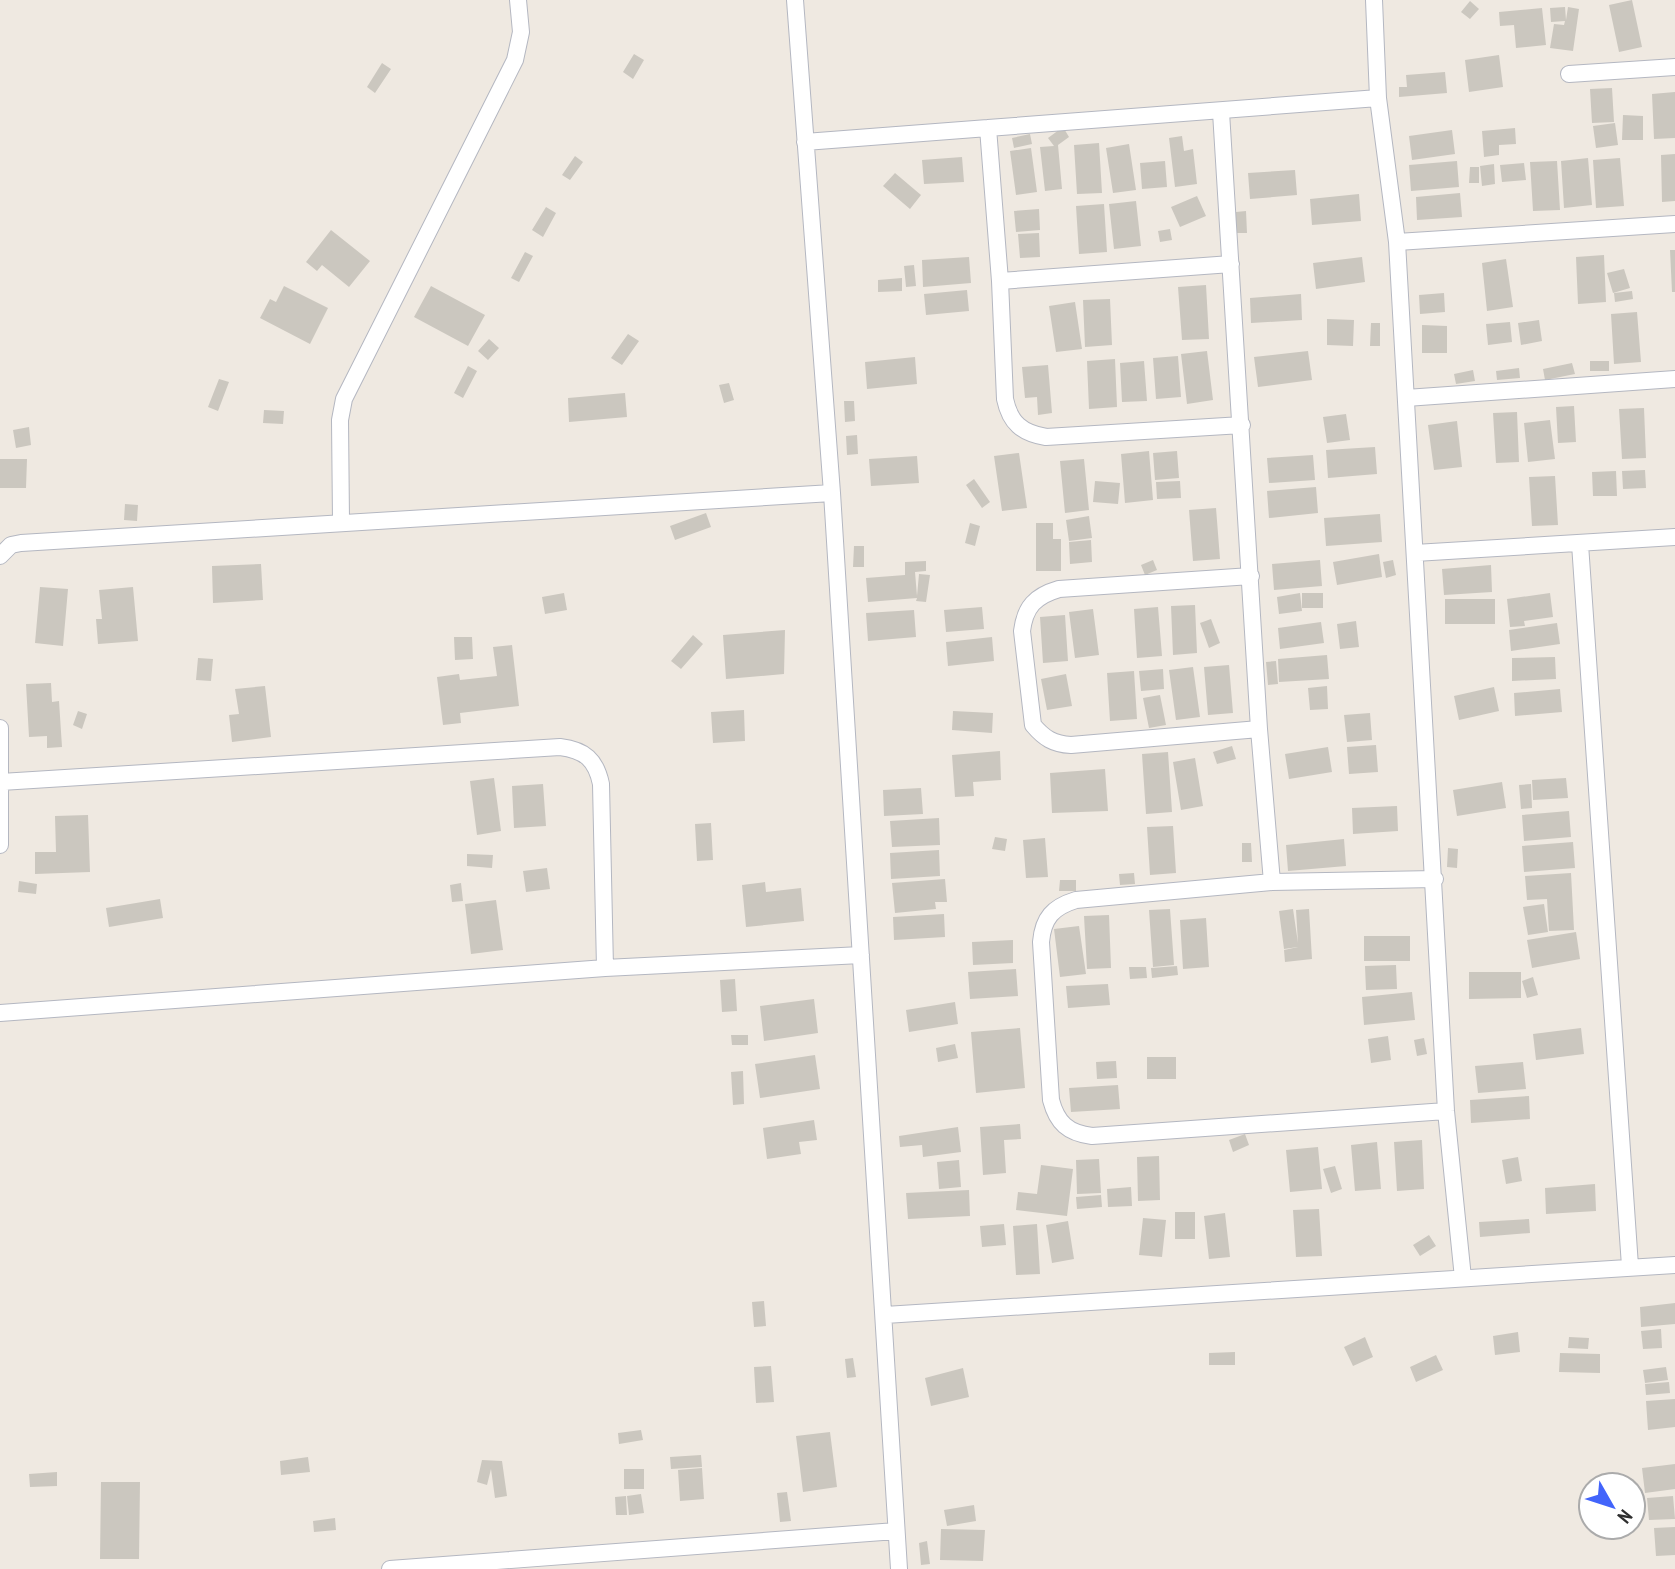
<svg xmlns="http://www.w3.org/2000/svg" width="1675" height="1569" viewBox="0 0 1675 1569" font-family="'PT Sans Narrow',sans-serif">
<rect width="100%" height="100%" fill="#efe9e1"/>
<path fill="#cbc7bf" d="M1632 0 1642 47 1619 52 1609 5Z
M1470 1 1479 9 1470 19 1461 12Z
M1565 7 1566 20 1568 7 1579 9 1573 51 1550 48 1554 24 1564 25 1565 21 1551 22 1550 8Z
M1542 8 1546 45 1516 48 1514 25 1500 26 1499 12Z
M634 54 644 60 633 79 623 72Z
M1499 55 1503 87 1469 92 1465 60Z
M382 63 391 69 375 93 367 87Z
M1445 72 1447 93 1399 97V87H1407L1406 75Z
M1612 88 1614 122 1592 123 1590 89Z
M1675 92V138L1654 139 1652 94Z
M1623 115 1643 116V140H1622Z
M1615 123 1618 145 1596 148 1593 126Z
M1063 127 1069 137 1058 145 1062 189 1045 191 1040 147 1054 146 1048 138Z
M1515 128 1516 144 1499 145V155L1484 157 1482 131Z
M1452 130 1455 154 1412 160 1409 136Z
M1030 134 1032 144 1014 148 1012 138Z
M1182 136 1184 151 1193 149 1197 184 1175 187 1169 138Z
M1099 143 1102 193 1077 194 1074 145Z
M1129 144 1136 190 1113 193 1106 148Z
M1031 148 1037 192 1016 195 1010 151Z
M1675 154V201L1662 202 1661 155Z
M575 156 583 162 570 180 562 175Z
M962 157 964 182 924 184 922 160Z
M1588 158 1592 205 1564 208 1561 161Z
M1620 158 1624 206 1596 208 1593 160Z
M1165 161 1167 187 1142 189 1140 163Z
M1457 161 1459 187 1411 191 1409 165Z
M1557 161 1560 210 1533 211 1530 162Z
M1524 163 1526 180 1502 182 1500 165Z
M1494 164 1495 184 1482 186 1480 166Z
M1470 167H1479V183H1469Z
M1295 170 1297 195 1250 199 1248 173Z
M895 173 921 195 910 209 883 186Z
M1460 193 1462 217 1417 220 1416 197Z
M1359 194 1361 221 1312 225 1310 199Z
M1197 196 1206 216 1180 227 1171 207Z
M1136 201 1141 246 1114 249 1109 204Z
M1104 204 1107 252 1079 254 1076 206Z
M546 207 556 213 543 237 532 230Z
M1039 209 1040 230 1016 232 1014 211Z
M1246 211 1247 233H1236V212Z
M1170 229 1172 240 1160 242 1158 231Z
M331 230 370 261 349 287 322 265 317 271 306 262Z
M1039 233 1040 257 1020 258 1018 234Z
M1670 250H1675V292H1672Z
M525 252 533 256 519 282 511 278Z
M1604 255 1606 302 1578 304 1576 257Z
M969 257 971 283 923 287 922 260Z
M1362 257 1365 282 1316 289 1313 263Z
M1506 259 1513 307 1487 311 1482 263Z
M914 265 916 286 906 287 904 266Z
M1624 269 1630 288 1613 293 1607 273Z
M902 278V291L878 292V280Z
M1206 285 1209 339 1182 340 1178 287Z
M284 286 328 308 310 344 260 318 270 299 276 302Z
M431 286 485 315 468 346 414 317Z
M967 290 969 311 926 315 924 294Z
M1632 291 1633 299 1615 302 1614 293Z
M1444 293 1445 312 1420 314 1419 295Z
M1301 294 1302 320 1251 323 1250 298Z
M1110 299 1112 345 1085 347 1083 300Z
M1075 302 1082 349 1056 352 1049 306Z
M1637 312 1641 362 1614 364 1611 314Z
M1327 319 1354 320 1353 346 1327 345Z
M1539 320 1542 341 1521 345 1518 323Z
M1510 322 1512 342 1488 345 1486 324Z
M1371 323H1380V346H1370Z
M1422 325 1447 326V353H1422Z
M628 334 639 341 622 365 611 358Z
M489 339 499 348 488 360 478 351Z
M1207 351 1213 400 1187 404 1181 354Z
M1308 351 1312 380 1258 387 1254 357Z
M1178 356 1181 397 1156 399 1153 358Z
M915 357 917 384 867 389 865 362Z
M1115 359 1117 407 1089 409 1087 361Z
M1144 361 1147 401 1122 402 1120 363Z
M1590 361H1609V371H1590Z
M1572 363 1575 374 1545 380 1543 369Z
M1048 365 1052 413 1038 415 1037 397 1025 398 1022 367Z
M468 366 477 371 463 398 454 393Z
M1519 368 1520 378 1497 380 1496 371Z
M1473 370 1475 381 1456 384 1454 374Z
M219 379 229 382 218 411 208 407Z
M729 383 734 400 724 403 719 385Z
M625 393 627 417 569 422 568 398Z
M844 401H854L855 421 845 422Z
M1574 406 1576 442 1558 443 1556 407Z
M1644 408 1646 458 1622 459 1619 409Z
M264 410 284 411 283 424 263 423Z
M1517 412 1519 462 1496 463 1493 413Z
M1346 414 1350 440 1327 443 1323 417Z
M1550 420 1555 459 1528 462 1524 423Z
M1457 421 1462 467 1434 470 1428 425Z
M29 427 31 445 16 448 13 430Z
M857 435 858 454 847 455 846 436Z
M1375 447 1377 474 1328 478 1326 450Z
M1149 451 1153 500 1125 503 1121 454Z
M1177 451 1179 478 1155 480 1153 453Z
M1019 453 1027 508 1002 511 994 456Z
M1313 455 1315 480 1269 483 1267 458Z
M917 456 919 483 871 486 869 459Z
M0 459H27L26 488H0Z
M1084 459 1089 510 1065 513 1060 461Z
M1645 470 1646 488 1623 489 1622 471Z
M1616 471 1617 496H1593L1592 472Z
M1555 476 1558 525 1532 526 1529 477Z
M974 479 990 502 982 508 966 485Z
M1095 481 1120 483 1118 504 1093 502Z
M1180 481 1181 498 1157 499 1156 482Z
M1316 487 1318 513 1269 518 1267 491Z
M125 504 138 505 137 521 124 520Z
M1216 508 1220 559 1193 561 1189 510Z
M706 513 711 527 675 540 670 526Z
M1380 514 1382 542 1326 546 1324 518Z
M1089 516 1092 538 1069 541 1066 520Z
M970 523 980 526 975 546 965 543Z
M1036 523H1053V539H1061V571H1036Z
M1091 540 1092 562 1070 564 1069 542Z
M854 546H864V567H853Z
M1379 554 1382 577 1337 585 1333 562Z
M1153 560 1157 570 1145 575 1141 565Z
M1320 560 1322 586 1274 590 1272 564Z
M1393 560 1396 575 1386 578 1383 562Z
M926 561V571L915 572 917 596 919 574 930 575 926 602 916 601 917 598 868 602 866 578 905 575V562Z
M261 564 263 600 213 603 212 566Z
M1491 565 1492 592 1444 595 1442 569Z
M40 587 68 589 63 646 35 643Z
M133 587 138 641 98 644 96 619H102L99 590Z
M564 593 567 610 545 614 542 597Z
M1300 593 1302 611 1279 614 1277 597Z
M1302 593H1323V608H1302Z
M1550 593 1553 617 1524 621 1525 626 1510 627 1507 599Z
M1445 599H1495V624H1445Z
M1195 605 1197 653 1173 655 1171 606Z
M982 607 984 629 946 632 944 610Z
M1158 607 1162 656 1137 658 1134 609Z
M1093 609 1099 655 1075 658 1069 612Z
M914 610 916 637 868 641 866 613Z
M1065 615 1068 661 1043 663 1040 617Z
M1211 619 1220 643 1209 648 1200 623Z
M1356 621 1359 647 1340 649 1337 624Z
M1321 622 1324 643 1280 649 1278 628Z
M1557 623 1560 644 1511 651 1509 630Z
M785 630 784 674 726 679 723 635Z
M693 635 703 644 681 669 671 661Z
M454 637H472L473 659 455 660Z
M992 637 994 661 948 666 946 642Z
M512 645 519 706 460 713 461 723 443 725 437 677 459 674 460 680 497 676 493 647Z
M1327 655 1329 679 1279 682 1278 659Z
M1555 657 1556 679 1512 681V658Z
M198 658 213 659 211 681 196 680Z
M1276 661 1278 684 1268 685 1266 662Z
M1229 665 1233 713 1208 715 1204 667Z
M1193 667 1200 717 1176 720 1169 670Z
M1163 669 1164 689 1141 691 1139 671Z
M1134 671 1137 719 1110 721 1107 673Z
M1066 674 1072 706 1047 710 1041 679Z
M51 683 52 702 59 701 62 747 47 748V736L29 737 26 684Z
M265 686 271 737 232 742 229 715 239 714 235 689Z
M1327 686 1328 709 1310 710 1308 688Z
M1494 687 1499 711 1459 720 1454 696Z
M1560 689 1562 712 1515 716 1514 693Z
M1160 695 1166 725 1149 728 1143 698Z
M744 710 745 741 713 743 711 712Z
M78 711 87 714 82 729 73 725Z
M953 711 993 713 992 733 952 730Z
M1370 713 1372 740 1347 742 1344 715Z
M1376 745 1378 772 1349 774 1347 747Z
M1232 746 1236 759 1217 764 1213 752Z
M1328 747 1332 772 1289 779 1285 754Z
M1000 751 1001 780 973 782 974 796 955 797 952 755Z
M1168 752 1172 812 1146 814 1142 754Z
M1195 758 1203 806 1181 810 1173 762Z
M1105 769 1108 811 1052 813 1050 773Z
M494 778 501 831 477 835 470 781Z
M1566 778 1568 798 1533 800 1532 780Z
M1502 782 1506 808 1457 816 1453 790Z
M543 784 546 826 514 828 512 786Z
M1531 784 1532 808 1521 809 1519 785Z
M921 788 923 814 884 816 883 790Z
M1397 806 1398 831 1353 834 1352 808Z
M1569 811 1571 837 1524 841 1522 815Z
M88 815 90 872 35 874V852H56L55 816Z
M939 818 940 845 892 847 890 821Z
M711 823 713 860 697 861 695 824Z
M1173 826 1176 873 1150 875 1147 827Z
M995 837 1007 839 1005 851 992 849Z
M1045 838 1048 877 1026 878 1023 840Z
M1344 839 1346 866 1288 871 1286 845Z
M1573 842 1575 868 1524 872 1522 846Z
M1242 843H1251L1252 862H1242Z
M1448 848 1458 849 1457 868 1447 867Z
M939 850 940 876 891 879 890 853Z
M467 854 493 855 492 868 467 866Z
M547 868 550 889 526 892 523 871Z
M1134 873 1135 884 1120 885 1119 874Z
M1571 873 1574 930 1549 931 1547 899 1527 900 1525 876Z
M945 879 947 902H935L936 909 895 913 892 883Z
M1060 880H1076V891H1059Z
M19 881 37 884 36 894 18 892Z
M765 882 766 892 801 888 804 921 746 927 742 885Z
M461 883 463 901 452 902 450 885Z
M160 899 163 918 109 927 106 908Z
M496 900 503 950 471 954 465 904Z
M1544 904 1548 932 1528 935 1523 907Z
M1170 909 1174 965 1153 967 1149 910Z
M1293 909 1298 943 1296 910 1309 909 1312 959 1285 962 1284 950 1298 947 1284 949 1279 911Z
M944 914 945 937 894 940 893 917Z
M1109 915 1111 968 1087 969 1084 916Z
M1206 918 1209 967 1183 969 1180 920Z
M1079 926 1086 974 1060 977 1054 929Z
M1576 932 1580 959 1532 968 1527 940Z
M1364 936H1410V961H1364Z
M1013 940V963L973 965 972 942Z
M1396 965 1397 989 1366 990 1365 966Z
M1177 966 1178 975 1152 978 1151 968Z
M1129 967H1146L1147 978 1130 979Z
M1016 969 1018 996 970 999 968 972Z
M1469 972H1521V998L1469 999Z
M1533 977 1538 995 1527 998 1522 981Z
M735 979 737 1011 722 1012 720 980Z
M1108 984 1110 1005 1068 1008 1066 986Z
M1412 992 1415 1020 1364 1025 1362 997Z
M814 999 818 1033 764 1041 760 1006Z
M955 1002 958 1024 909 1032 906 1010Z
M1020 1028 1025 1088 976 1093 971 1032Z
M1581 1028 1584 1054 1536 1060 1533 1034Z
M731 1035H748V1045H732Z
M1388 1036 1391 1060 1371 1063 1368 1039Z
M1424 1038 1427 1054 1417 1056 1414 1040Z
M955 1044 958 1058 938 1062 936 1048Z
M815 1055 820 1089 760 1098 755 1064Z
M1147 1057H1176V1079H1147Z
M1116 1061 1117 1078 1097 1079 1096 1062Z
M1523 1062 1526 1089 1478 1093 1475 1066Z
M743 1071 744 1104 733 1105 731 1072Z
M1118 1085 1120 1109 1071 1112 1069 1088Z
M1529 1096 1530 1119 1471 1123 1470 1100Z
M814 1120 817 1140 799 1142 801 1154 767 1159 763 1128Z
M1020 1124 1021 1139 1004 1140 1006 1173 983 1175 980 1127Z
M958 1127 961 1152 923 1157 922 1145 900 1147 899 1136Z
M1245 1134 1249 1145 1233 1152 1229 1140Z
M1422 1140 1424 1189 1397 1191 1394 1142Z
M1377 1142 1381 1189 1355 1191 1351 1145Z
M1318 1147 1322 1189 1290 1192 1286 1150Z
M1159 1156 1160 1200 1138 1201 1137 1157Z
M1518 1157 1522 1181 1506 1184 1502 1160Z
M1099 1159 1101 1193 1077 1194 1076 1160Z
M959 1160 961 1187 939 1189 937 1162Z
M1041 1165 1073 1169 1067 1216 1016 1210 1018 1192 1037 1194Z
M1335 1166 1342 1189 1331 1193 1323 1169Z
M1595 1184 1596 1211 1546 1214 1545 1188Z
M1131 1187 1132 1206 1108 1207 1107 1189Z
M969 1190 970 1216 908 1219 906 1193Z
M1101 1195 1102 1207 1077 1209 1076 1197Z
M1319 1209 1322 1256 1296 1257 1293 1210Z
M1175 1212H1195V1239H1175Z
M1225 1213 1230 1257 1209 1259 1204 1216Z
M1143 1218 1166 1220 1162 1257 1139 1255Z
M1529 1219 1530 1233 1480 1237 1479 1222Z
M1068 1221 1074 1259 1052 1263 1046 1225Z
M1004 1224 1006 1245 982 1247 980 1226Z
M1037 1224 1040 1274 1016 1275 1013 1226Z
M1429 1235 1436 1246 1420 1256 1413 1245Z
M764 1301 766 1326 754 1327 752 1302Z
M1675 1303V1324L1641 1327 1640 1307Z
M1661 1329 1662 1348 1643 1349 1641 1331Z
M1518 1332 1520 1352 1495 1355 1493 1336Z
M1365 1337 1373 1357 1353 1366 1344 1347Z
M1569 1337 1589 1338 1588 1349 1568 1348Z
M1235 1352V1365H1209V1353Z
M1560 1353 1600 1354V1373L1559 1372Z
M1436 1355 1443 1370 1416 1382 1410 1367Z
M853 1358 856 1377 847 1378 845 1359Z
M771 1366 774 1402 756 1403 754 1367Z
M1666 1367 1668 1380 1645 1383 1643 1370Z
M963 1368 969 1397 931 1406 925 1378Z
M1669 1382 1670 1393 1646 1395 1645 1384Z
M1675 1399V1427L1648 1430 1646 1401Z
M641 1430 643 1440 619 1444 618 1433Z
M830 1432 837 1487 803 1492 796 1436Z
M701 1455 702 1467 671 1469 670 1457Z
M308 1457 310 1472 281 1475 280 1461Z
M482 1460 502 1461 507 1496 495 1498 491 1469 487 1485 477 1482Z
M1675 1464V1489L1645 1493 1642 1468Z
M702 1468 704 1499 680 1501 678 1470Z
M624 1469H644V1489H624Z
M57 1472V1486L30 1487 29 1474Z
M101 1482H140L139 1559H100Z
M787 1492 791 1521 780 1522 777 1493Z
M641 1494 644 1513 629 1515 627 1496Z
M626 1496 627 1515H616L615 1497Z
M1673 1496 1675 1519 1649 1520 1647 1498Z
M974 1505 976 1521 947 1526 944 1510Z
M335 1518 336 1530 314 1532 313 1521Z
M1675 1527V1555L1656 1556 1654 1528Z
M941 1529 985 1530 983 1561 940 1560Z
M927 1541 930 1564 921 1565 919 1543Z"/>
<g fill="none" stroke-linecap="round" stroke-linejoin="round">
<defs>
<path id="minor" d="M795 0 832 493 899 1569
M1374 0 1378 98 1397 242 1446 1111 1463 1278
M1569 74 1675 67
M1221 112 1259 729 1272 882
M805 142 988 128
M1397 242 1675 224
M1000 281 1231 264
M1406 398 1675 379
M1242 425 1046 437C1022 433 1010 423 1005 399L1000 281 988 128 1378 98
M341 521 340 420 344 399 515 60 521 32 518 0
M1580 544 1630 1266
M1415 553 1675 537
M0 556 11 545 21 543 832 493
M1251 576 1059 589C1035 596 1025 607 1022 631L1033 725C1044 738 1053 744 1071 745L1259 729
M0 728V845
M1 782 560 747C585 750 596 760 601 784L605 968
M1435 879 1272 882 1076 900C1053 907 1043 918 1041 942L1051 1100C1057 1123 1068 1133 1092 1136L1446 1111
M0 1013 605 968 861 955
M885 1315 1675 1265
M390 1569 896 1531"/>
</defs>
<use href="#minor" stroke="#b4b7c1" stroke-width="18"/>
<use href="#minor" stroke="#fff" stroke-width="16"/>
</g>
<g transform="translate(1612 1506) rotate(129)"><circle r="33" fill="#ffffff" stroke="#ababab" stroke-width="2"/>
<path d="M0-5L12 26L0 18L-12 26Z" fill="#4264fb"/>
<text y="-10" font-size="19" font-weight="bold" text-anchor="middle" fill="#2e2e2e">N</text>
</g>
</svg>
